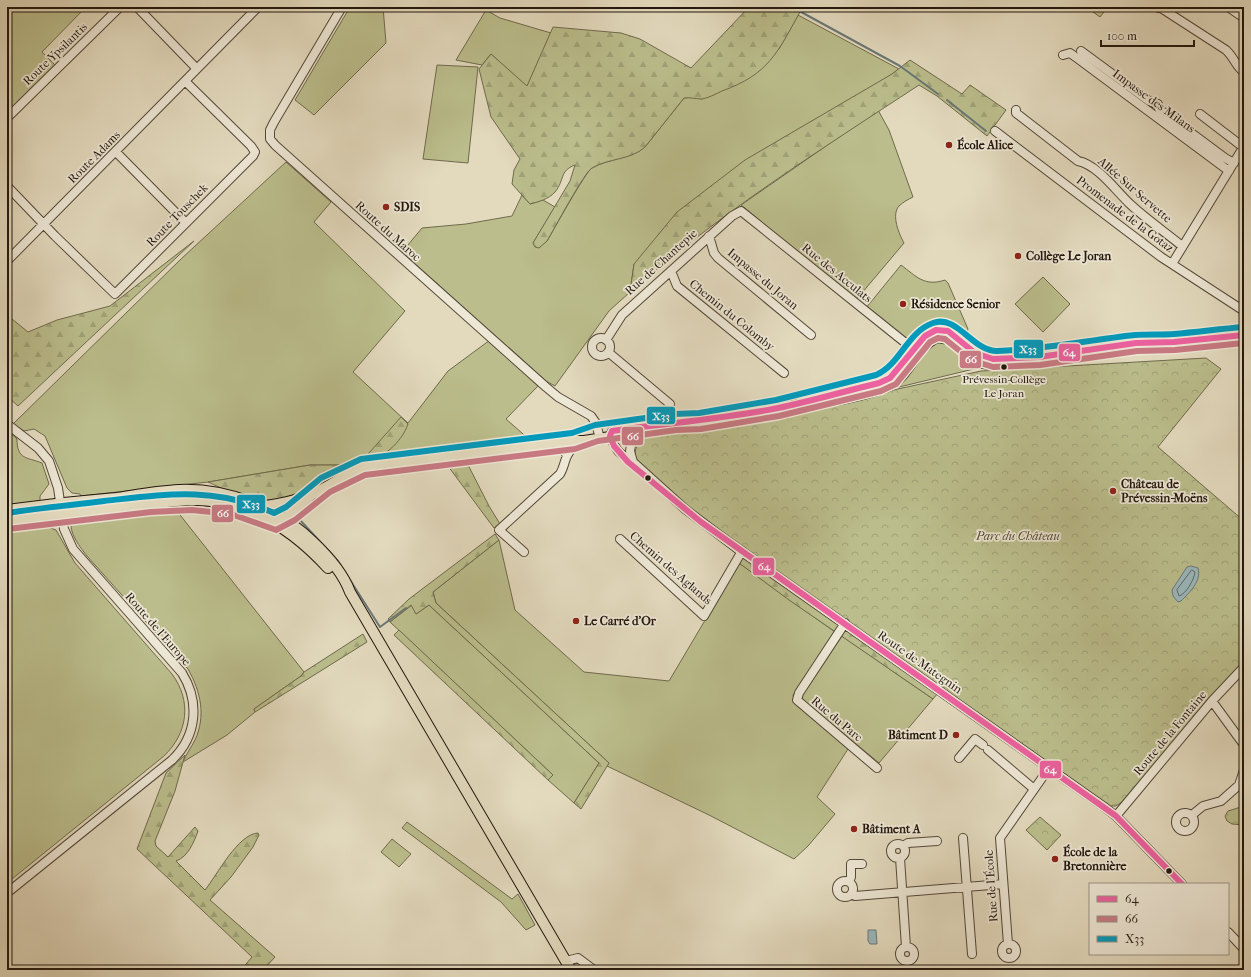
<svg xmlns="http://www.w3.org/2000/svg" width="1251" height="977" viewBox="0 0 1251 977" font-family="'IM FELL French Canon',serif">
<defs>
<pattern id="forest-firs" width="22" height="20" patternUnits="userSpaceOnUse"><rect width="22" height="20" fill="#bbbd8c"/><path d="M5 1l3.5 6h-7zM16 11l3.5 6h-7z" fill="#a0a278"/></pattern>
<pattern id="park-crowns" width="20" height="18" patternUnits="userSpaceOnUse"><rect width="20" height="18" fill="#bbbd8c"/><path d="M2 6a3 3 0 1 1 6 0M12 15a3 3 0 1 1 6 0" fill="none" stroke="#a0a278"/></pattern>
</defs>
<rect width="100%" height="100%" fill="#e3dabe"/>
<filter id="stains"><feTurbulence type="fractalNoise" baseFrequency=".005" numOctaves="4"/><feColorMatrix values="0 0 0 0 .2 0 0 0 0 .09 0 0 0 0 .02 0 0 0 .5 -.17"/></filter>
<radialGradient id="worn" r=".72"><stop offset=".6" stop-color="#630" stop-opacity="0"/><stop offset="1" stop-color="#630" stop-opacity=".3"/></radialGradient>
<path fill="#bbbd8c" stroke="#6f6a4c" d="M7 7H86L42 52 55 65 7 114Z
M350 7H383L386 43 314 115 295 100Z
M486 10 500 18 551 33 527 87 491 54 482 65 456 60Z
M798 15 899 69 634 264 630 292 609 311 555 386 546 381 402 252 422 228 466 224 512 216 522 195 530 204 543 200 555 207 533 243 539 247 547 241C553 231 586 171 592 168 609 158 631 159 645 147L684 98 694 97 702 99 779 49Z
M437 65 478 67 468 163 423 159Z
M878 110 889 130 913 197C909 199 903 202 899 206 891 215 899 234 904 243L856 300 741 205Z
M286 162 331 202 314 222 405 311 353 372 408 423 448 371 490 340 538 386 506 419 531 441 347 465H310L208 482 81 496 80 494 72 493 67 488 45 436 34 429 24 431 13 424 181 259Z
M901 265C916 276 924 287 945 280L948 283 968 329 967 332 962 334 925 332 912 344 866 308Z
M1043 277 1070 304 1043 332 1015 304Z
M945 340 978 368 895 388 931 343Z
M7 430 17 439C17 460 27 457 42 463L49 484 40 496V501L7 506Z
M173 506 304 672 301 676 254 709 255 712 227 735 183 762C186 754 191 748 195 740 206 716 201 692 188 669L87 556C80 547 62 525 77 516Z
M39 522 40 524 56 530 75 563 172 674C192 701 188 733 164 756L7 883V526Z
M499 540 515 610 584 672 669 681 739 563 835 632 793 695 795 704 848 749 817 797 835 814 808 846 794 859 709 815 607 766 609 763 436 603 433 592Z
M412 605 416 614 429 605 599 763 574 803 548 780 553 775 390 622Z
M842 636 933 699 879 763 803 700 802 696Z
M407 822 512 899 518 894 535 925 526 930 501 902 402 828Z
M392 839 411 854 399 867 381 852Z"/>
<path fill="url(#forest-firs)" stroke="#6f6a4c" d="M749 7H790L800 12C777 53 769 74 722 91 716 94 708 98 702 99 696 99 690 97 684 98L645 147C631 160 609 158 592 168 585 171 553 231 547 241L539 248 535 247 533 243 570 181 575 165C559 171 565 180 555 192 549 199 538 202 530 204L512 184 514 170 520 159 491 117 479 69 491 54 527 86 553 27 621 33 640 39 691 68Z
M1086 7H1108L1100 17Z
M910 60 962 94 970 85 1006 110 987 136 937 96 919 85C820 150 720 213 630 292L634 264 677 212 745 160 892 74Z
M194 241 18 406 7 396V315L28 332 57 320 110 306Z
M401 417 408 424C402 442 382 460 363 462L369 453Z
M465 459 489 506 500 524 494 528 445 462Z
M310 465H340L339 471C317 482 283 506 257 501 240 497 223 489 208 482Z
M495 534 499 540 433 592 436 603 609 763 581 809 574 803 599 763 429 605 416 614 411 605 390 622 388 619 409 599Z
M743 555 938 693 933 699 789 600 739 563Z
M399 630 553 775 548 780 394 635Z
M363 634 367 642 255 712 254 709 301 676 304 672Z
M185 755 175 791 155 841 156 846 168 857 195 827 198 831C194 842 188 857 176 861L205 890C217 875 238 834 258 833L259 835 253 847 231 877 210 900 275 957 263 970H241L252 957 137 849 166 773Z"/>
<path fill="url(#park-crowns)" stroke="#6f6a4c" d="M1206 358 1221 369 1158 447 1244 521V662L1122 802 1116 806H1110L1103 801 692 510C680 500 636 469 635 454 635 446 641 441 646 436L856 398 981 371Z
M1244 806V825L1232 824 1227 821 1225 816 1228 811Z
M1040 817 1061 835 1047 850 1026 830Z"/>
<path fill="#9ab8bd" stroke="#6a7877" d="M1191 566 1198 568C1202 581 1189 593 1181 601L1178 602 1173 596 1172 590 1187 567Z
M868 930H876L877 944H870L868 941Z"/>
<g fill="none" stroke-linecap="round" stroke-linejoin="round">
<path stroke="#5e6865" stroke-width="1" d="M1192 570 1195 572C1194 580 1186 594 1179 596L1177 590Z"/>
<path stroke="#6a7877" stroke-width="2" d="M792 7 900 66 938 94
M947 100 986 131
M327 495 355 477 378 470
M321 499 300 515V520L338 561 380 627 406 608"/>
<defs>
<path id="minor" d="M137 7 197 69
M342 7 274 122 270 130V139L275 145 546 387 558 397 591 416 596 423 600 439
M1228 7 1244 18
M1158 8H1161L1226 50C1234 57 1236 67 1244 72
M1081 51 1149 101 1158 104 1159 109 1225 158 1234 163
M1063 55 1070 53 1077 58 1229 171
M1016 110V113L1078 161C1098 165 1116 191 1130 204 1146 219 1165 232 1182 246
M1200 114 1243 147
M7 118 120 7
M995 131 1161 257 1244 311
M116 152 185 222
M7 186 55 236 115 294 253 156 255 152 251 146 185 81
M709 236 714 253 718 258 811 335
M7 261 258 7
M1172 264 1244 146
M671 271 677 286 784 373
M592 347a9 9 0 1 1 18 0a9 9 0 1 1-18 0Z
M606 340 622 315 732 216 741 211 918 353
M608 352 670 404
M7 424 38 448 49 461 58 488 64 529 73 549 182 673C200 702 197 736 172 760L7 893
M628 429 633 434 630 451 633 462 685 509 739 550 1103 806 1116 816 1182 884
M612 431 610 438 618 451 634 465
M558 443 567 455
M620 539 704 616 742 551
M524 552 499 530 560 474C564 468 564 462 567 456 570 450 573 448 574 441
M845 623 799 693 797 700 877 768
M1212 701 1244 745
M988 750 1034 789
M959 758 975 739 983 745
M1176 822a9 9 0 1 1 18 0a9 9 0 1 1-18 0Z
M1192 815 1203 806 1221 801 1239 785 1244 770
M1116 816 1212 701 1244 667
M963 838 972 954
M891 851a7 7 0 1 1 14 0a7 7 0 1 1-14 0Z
M903 846 908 843 937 841
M900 858 906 947
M837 889a8 8 0 1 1 16 0a8 8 0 1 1-16 0Z
M849 882 851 877V864H862
M851 894 855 896 1003 884
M1228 932 1244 949
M1002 951a7 7 0 1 1 14 0a7 7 0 1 1-14 0Z
M1008 944 1000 838 1049 768
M900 954a7 7 0 1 1 14 0a7 7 0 1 1-14 0Z
M566 961 578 958 594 970"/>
<path id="major" d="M920 342C933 327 945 326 960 339
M258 506C274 506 298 500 312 494 333 486 348 470 370 466L574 441H584C653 431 720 418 788 406 793 405 798 406 803 405 827 403 865 395 886 387 909 378 915 345 938 337L952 340 978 362 996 365 1143 348 1177 347 1244 340
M7 510C43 505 79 501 116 498 137 495 158 491 179 490 227 488 278 508 312 541 327 555 343 573 350 592L571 970
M7 521C44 516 81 512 119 508 144 505 171 500 197 500 250 501 294 531 328 568
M279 521 285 519 312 494"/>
</defs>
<use href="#minor" stroke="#534839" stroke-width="10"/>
<use href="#major" stroke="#23170d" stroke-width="12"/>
<use href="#minor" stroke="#ede7d5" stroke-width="8"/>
<use href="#major" stroke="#e3dabe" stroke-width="10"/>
<defs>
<path id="bus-1" d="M1182 884 1116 816 701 522 628 462 614 446 610 436 612 431C667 423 723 419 778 408 812 401 845 391 879 383L890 378 925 336 936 330 948 331 975 353 993 359 1039 357 1136 343 1174 342 1244 335"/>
<path id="bus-2" d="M8 529 151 512 192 510 231 514 276 530 295 520 330 492 365 475 575 449 598 441 676 430 701 429 779 416 881 391 896 384 930 342 938 338 945 339 971 360 993 367 1040 365 1137 351 1175 350 1244 343"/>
<path id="bus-3" d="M7 513C39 508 72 505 104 501 166 494 215 486 274 513L286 507 321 478 361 459 572 433 595 425 674 414 699 413 776 400 876 375C900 365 907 332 933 323 957 314 972 351 997 351 1043 350 1088 340 1135 335 1148 334 1161 335 1174 334 1197 332 1220 329 1243 327"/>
</defs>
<use href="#bus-1" stroke="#ede7d5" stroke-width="9"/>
<use href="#bus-2" stroke="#ede7d5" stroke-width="9"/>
<use href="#bus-3" stroke="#ede7d5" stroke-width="9"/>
<use href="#bus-1" stroke="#ec619f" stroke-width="6"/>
<use href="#bus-2" stroke="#c87a83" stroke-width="6"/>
<use href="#bus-3" stroke="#049abb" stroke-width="6"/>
</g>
<g fill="#8f2418" stroke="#ede7d5" stroke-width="1.5">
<circle cx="949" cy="145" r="4"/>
<circle cx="386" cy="207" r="4"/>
<circle cx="1018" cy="256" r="4"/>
<circle cx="903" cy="304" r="4"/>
<circle cx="1113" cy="491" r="4"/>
<circle cx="576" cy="621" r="4"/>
<circle cx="956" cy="735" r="4"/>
<circle cx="854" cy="829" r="4"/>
<circle cx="1055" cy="859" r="4"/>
</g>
<g fill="#23170d" stroke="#ede7d5" stroke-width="1.5">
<circle cx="1004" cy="367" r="3.5"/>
<circle cx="648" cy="478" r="3.5"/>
<circle cx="1169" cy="871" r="3.5"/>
</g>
<g text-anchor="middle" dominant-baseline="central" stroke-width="3.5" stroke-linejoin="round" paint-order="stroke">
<g font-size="11" fill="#23170d" stroke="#ede7d5">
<text x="1004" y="379">Prévessin-Collège<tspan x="1004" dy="14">Le Joran</tspan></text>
</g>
<g font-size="12" fill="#23170d" stroke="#ede7d5">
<text transform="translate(55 54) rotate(-44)">Route Ypsilantis</text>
<text transform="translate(1154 101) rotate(36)">Impasse des Milans</text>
<text transform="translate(94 157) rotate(-45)">Route Adams</text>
<text transform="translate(1135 190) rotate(41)">Allée Sur Servette</text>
<text transform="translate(1125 214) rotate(37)">Promenade de la Gotaz</text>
<text transform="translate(177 215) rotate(-46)">Route Touschek</text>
<text transform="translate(388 231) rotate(42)">Route du Maroc</text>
<text transform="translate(661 262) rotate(-42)">Rue de Chantepie</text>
<text transform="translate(837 273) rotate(39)">Rue des Acculats</text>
<text transform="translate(763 279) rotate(40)">Impasse du Joran</text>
<text transform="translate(732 315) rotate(39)">Chemin du Colomby</text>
<text transform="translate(671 568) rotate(41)">Chemin des Aglands</text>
<text transform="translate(158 629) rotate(49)">Route de l'Europe</text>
<text transform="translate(920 662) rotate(35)">Route de Mategnin</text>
<text transform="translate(837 719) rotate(40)">Rue du Parc</text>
<text transform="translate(1170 733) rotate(-50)">Route de la Fontaine</text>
<text transform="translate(991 886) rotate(-94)">Rue de l'École</text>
</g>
<g font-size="12" font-weight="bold" fill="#23170d" stroke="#ede7d5" text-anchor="start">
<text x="957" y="145">École Alice</text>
<text x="394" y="207">SDIS</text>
<text x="1026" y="256">Collège Le Joran</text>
<text x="911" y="304">Résidence Senior</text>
<text x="1121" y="484">Château de<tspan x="1121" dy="14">Prévessin-Moëns</tspan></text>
<text x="584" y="621">Le Carré d'Or</text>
<text x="948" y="735" text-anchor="end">Bâtiment D</text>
<text x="862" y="829">Bâtiment A</text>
<text x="1063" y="852">École de la<tspan x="1063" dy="14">Bretonnière</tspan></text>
</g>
<g font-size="12" font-style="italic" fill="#514933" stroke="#ede7d5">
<text x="1018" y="536">Parc du Château</text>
</g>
</g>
<g stroke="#ede7d5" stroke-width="1.5">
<rect x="1013" y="339" width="31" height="20" rx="4" fill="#049abb"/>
<rect x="1058" y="343" width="23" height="19" rx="4" fill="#ec619f"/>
<rect x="959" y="350" width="23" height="19" rx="4" fill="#c87a83"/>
<rect x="646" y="406" width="30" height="19" rx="4" fill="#049abb"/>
<rect x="621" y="426" width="23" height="20" rx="4" fill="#c87a83"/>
<rect x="236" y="494" width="30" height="20" rx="4" fill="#049abb"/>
<rect x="211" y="504" width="23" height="19" rx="4" fill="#c87a83"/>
<rect x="752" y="557" width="23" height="19" rx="4" fill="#ec619f"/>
<rect x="1039" y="760" width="23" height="19" rx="4" fill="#ec619f"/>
</g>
<g font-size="11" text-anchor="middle" font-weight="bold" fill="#fff">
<text x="1028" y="353">X33</text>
<text x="1069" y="356">64</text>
<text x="971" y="363">66</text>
<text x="661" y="420">X33</text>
<text x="633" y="440">66</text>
<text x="251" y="508">X33</text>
<text x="223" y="517">66</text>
<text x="764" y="570">64</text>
<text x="1050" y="773">64</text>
</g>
<rect width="1251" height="977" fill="none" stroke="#e3dabe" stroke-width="24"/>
<rect x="8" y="8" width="1235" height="961" fill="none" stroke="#23170d" stroke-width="2"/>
<rect x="12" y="12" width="1227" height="953" fill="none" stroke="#23170d"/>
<rect x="1089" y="883" width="140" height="72" fill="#ede7d5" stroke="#9c9485"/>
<rect x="1097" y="896" width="20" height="6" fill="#ec619f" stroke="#9c9485"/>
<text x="1125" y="903" font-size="12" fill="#23170d">64</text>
<rect x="1097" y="916" width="20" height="6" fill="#c87a83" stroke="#9c9485"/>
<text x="1125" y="923" font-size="12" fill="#23170d">66</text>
<rect x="1097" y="936" width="20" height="6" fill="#049abb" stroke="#9c9485"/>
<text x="1125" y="943" font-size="12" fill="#23170d">X33</text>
<path d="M1101 40v6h93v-6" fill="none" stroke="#23170d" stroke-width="2"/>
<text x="1107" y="40" font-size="12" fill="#23170d" stroke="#ede7d5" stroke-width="3" paint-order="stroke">100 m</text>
<rect width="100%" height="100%" filter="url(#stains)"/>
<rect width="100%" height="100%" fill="url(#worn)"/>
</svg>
